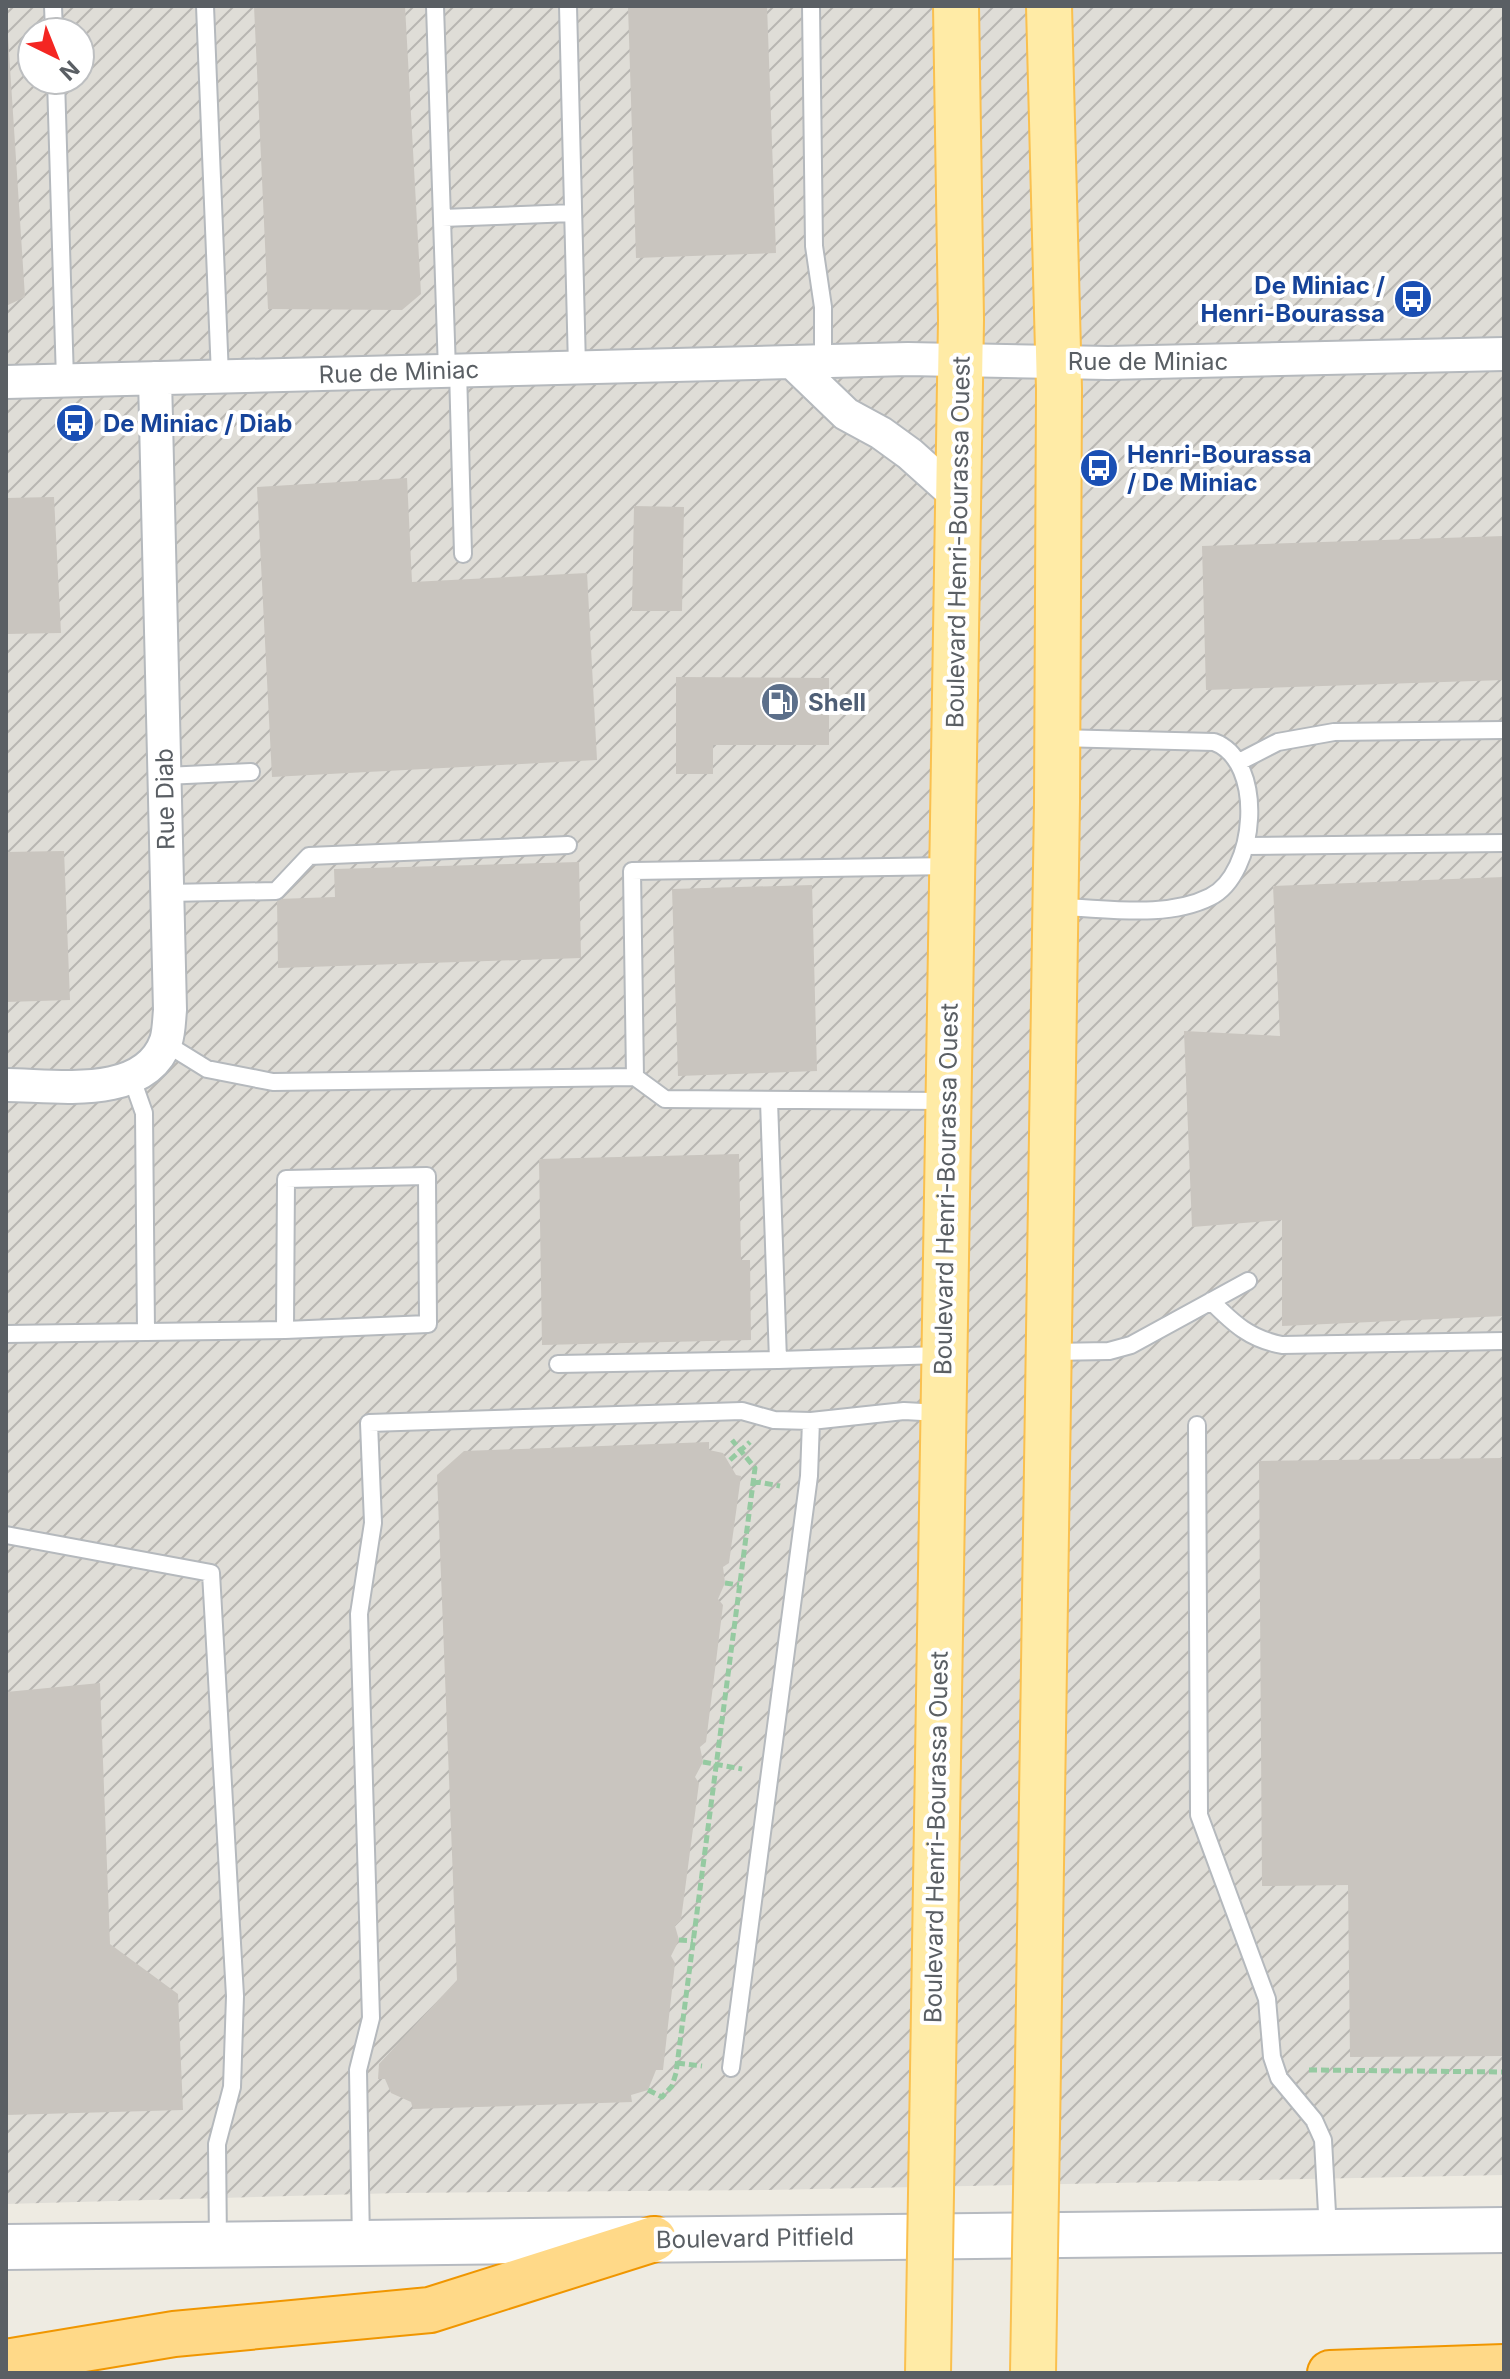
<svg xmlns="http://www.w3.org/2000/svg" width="1510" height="2379" viewBox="0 0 1510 2379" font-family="Inter,sans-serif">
<defs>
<pattern id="industrial-furrows" width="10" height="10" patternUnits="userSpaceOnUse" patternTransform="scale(2)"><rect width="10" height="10" fill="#dfddd7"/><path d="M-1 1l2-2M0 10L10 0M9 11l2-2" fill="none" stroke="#b8b6b2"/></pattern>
</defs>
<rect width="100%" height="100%" fill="#eeebe2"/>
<path fill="url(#industrial-furrows)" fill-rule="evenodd" d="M6 6H1504V2175L766 2190 398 2193 6 2204ZM32 32H80V80H32Z"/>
<path fill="#c9c5bf" d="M6 6 25 297 6 306Z
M254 6H405L421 294 402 310 268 309Z
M628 6H767L776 253 636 258Z
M407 478 412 582 587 573 597 760 272 777 257 487Z
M54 497 61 633 6 634V498Z
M634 506 684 507 682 611H632Z
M1504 536V680L1206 690 1202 546Z
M676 677 829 678V745H713V774H676Z
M64 851 70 1000 6 1002V852Z
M579 862 581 958 278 968 277 899 335 897 334 869Z
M1504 877V1316L1282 1326V1220L1192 1227 1184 1031 1280 1036 1273 886Z
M812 885 817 1071 678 1076 672 889Z
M739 1154 741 1260H750L751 1340 542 1345 539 1159Z
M709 1442V1450L723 1453 736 1475 741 1476 729 1563 723 1567 725 1583 718 1599 723 1605 706 1742 700 1747 703 1762 695 1777 699 1783 681 1920 675 1926 679 1940 671 1956 675 1963 663 2070H656L648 2090 631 2095 632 2102 413 2109 411 2102 391 2093 385 2079H378L379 2064 457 1980 437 1475 464 1451Z
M1504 1458V2056L1350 2057 1348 1885 1262 1886 1259 1461Z
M100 1683 110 1944 178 1994 183 2110 6 2115V1692Z"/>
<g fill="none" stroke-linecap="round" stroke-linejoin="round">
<defs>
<path id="service" d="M53 6 54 32
M205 6 220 376
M435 6 447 371
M568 6 577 367
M811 6 814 246 823 307V364
M56 80 65 380
M442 218 573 213
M458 370 463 554
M1058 738 1214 742C1266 761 1257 874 1210 897 1166 919 1106 908 1059 907
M1239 762 1278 742 1334 732 1504 730
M165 776 251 772
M1246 846 1504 843
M167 893 276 891 309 856 568 845
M165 1043 207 1069 273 1082 635 1077 665 1099 947 1101
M131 1076 144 1113 146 1332 285 1330
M635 1077 632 871 951 866
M769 1101 778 1360 941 1355
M427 1176 428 1324 285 1330 286 1179Z
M1211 1301C1234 1324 1250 1339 1282 1345L1504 1341
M6 1334 146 1332
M1051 1352 1109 1351 1131 1345 1248 1281
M558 1364 778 1360
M1197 1425 1199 1815 1267 1999 1272 2057 1279 2078 1314 2120 1323 2140 1328 2231
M6 1535 211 1573 235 1996 232 2087 217 2144 218 2243
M731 2068 809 1476 811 1421 904 1411 940 1413
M361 2242 358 2070 371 2018 359 1614 373 1523 369 1423 742 1411 774 1420 811 1421"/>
<path id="minor" d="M792 362 846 414 881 433 910 454 959 498
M6 382 908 359 1108 363 1504 354
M6 1085C55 1085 145 1101 166 1041 169 1032 169 1020 170 1010L155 378"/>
<path id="secondary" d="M6 2247 1504 2230"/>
<path id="primary" d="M1037 2131 1057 802 1059 389 1049 6
M932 2134 961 320 956 6"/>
<path id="motorway" d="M6 2362 174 2334 430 2310 654 2239
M1330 2373 1504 2367"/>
</defs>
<use href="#service" stroke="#b5b9bd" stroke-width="20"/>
<use href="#minor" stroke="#b5b9bd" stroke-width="36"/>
<use href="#secondary" stroke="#b6bac0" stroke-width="48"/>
<use href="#primary" stroke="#fac04f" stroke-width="48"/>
<use href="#motorway" stroke="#f09600" stroke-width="48"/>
<path stroke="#95caa1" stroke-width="5" stroke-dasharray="8 4" stroke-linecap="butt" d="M730 1460 750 1442
M753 1481 780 1486
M725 1583 739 1585
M703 1762 742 1769
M679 1940 693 1941
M677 2063 702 2066
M1309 2070 1504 2072
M648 2090 662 2097 672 2086 676 2073 755 1468 732 1440"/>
<use href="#service" stroke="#fff" stroke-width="16"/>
<use href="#minor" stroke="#fff" stroke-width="32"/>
<use href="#secondary" stroke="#fff" stroke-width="44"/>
<use href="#primary" stroke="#ffeba6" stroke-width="44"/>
<use href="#motorway" stroke="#ffd988" stroke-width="44"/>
<defs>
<path id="primary-bridge" d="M928 2373 932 2134
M1033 2373 1037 2131"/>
</defs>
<use href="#primary-bridge" stroke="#fac04f" stroke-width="48" stroke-linecap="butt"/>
<use href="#primary-bridge" stroke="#ffeba6" stroke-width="44"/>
</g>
<defs>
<symbol id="bus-disc" viewBox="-11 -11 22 22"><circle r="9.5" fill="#1a4fb4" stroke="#fff"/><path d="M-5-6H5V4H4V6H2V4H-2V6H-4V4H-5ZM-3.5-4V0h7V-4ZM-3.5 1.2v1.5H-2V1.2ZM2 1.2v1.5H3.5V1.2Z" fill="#fff"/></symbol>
<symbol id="fuel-disc" viewBox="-11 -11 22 22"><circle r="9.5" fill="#5c6f8a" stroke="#fff"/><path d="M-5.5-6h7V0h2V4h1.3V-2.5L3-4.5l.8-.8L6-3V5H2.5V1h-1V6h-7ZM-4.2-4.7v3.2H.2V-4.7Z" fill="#fff"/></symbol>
</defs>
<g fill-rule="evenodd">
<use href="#bus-disc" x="1391" y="277" width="44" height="44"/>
<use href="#bus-disc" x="53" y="401" width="44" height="44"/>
<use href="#bus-disc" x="1077" y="446" width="44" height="44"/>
<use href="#fuel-disc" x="758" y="680" width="44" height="44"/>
</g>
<g text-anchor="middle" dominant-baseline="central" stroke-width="8" stroke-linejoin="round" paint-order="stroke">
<g font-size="24" font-weight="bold" fill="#164399" stroke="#fff" text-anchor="start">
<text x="1385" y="285" text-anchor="end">De Miniac /<tspan x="1385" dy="28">Henri-Bourassa</tspan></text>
<text x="103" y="423">De Miniac / Diab</text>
<text x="1127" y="454">Henri-Bourassa<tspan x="1127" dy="28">/ De Miniac</tspan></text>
</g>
<g font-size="24" fill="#5a5f64" stroke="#fff">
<text x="1148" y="361">Rue de Miniac</text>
<text transform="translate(399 372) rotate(-2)">Rue de Miniac</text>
<text transform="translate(958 542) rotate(-89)">Boulevard Henri-Bourassa Ouest</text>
<text transform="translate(165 799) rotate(-91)">Rue Diab</text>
<text transform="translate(946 1189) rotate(-89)">Boulevard Henri-Bourassa Ouest</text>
<text transform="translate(936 1837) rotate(-89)">Boulevard Henri-Bourassa Ouest</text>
<text transform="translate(755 2238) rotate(-1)">Boulevard Pitfield</text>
</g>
<g font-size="24" font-weight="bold" fill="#4e5e75" stroke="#fff" text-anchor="start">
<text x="808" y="702">Shell</text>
</g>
</g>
<rect width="1510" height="2379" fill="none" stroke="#5a5f64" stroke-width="16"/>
<g transform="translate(56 56) rotate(137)"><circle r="38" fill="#ffffff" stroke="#bdbfc1" stroke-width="2"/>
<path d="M0-6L14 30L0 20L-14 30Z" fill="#f42622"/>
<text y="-12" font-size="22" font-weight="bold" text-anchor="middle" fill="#5a5f64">N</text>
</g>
</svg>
